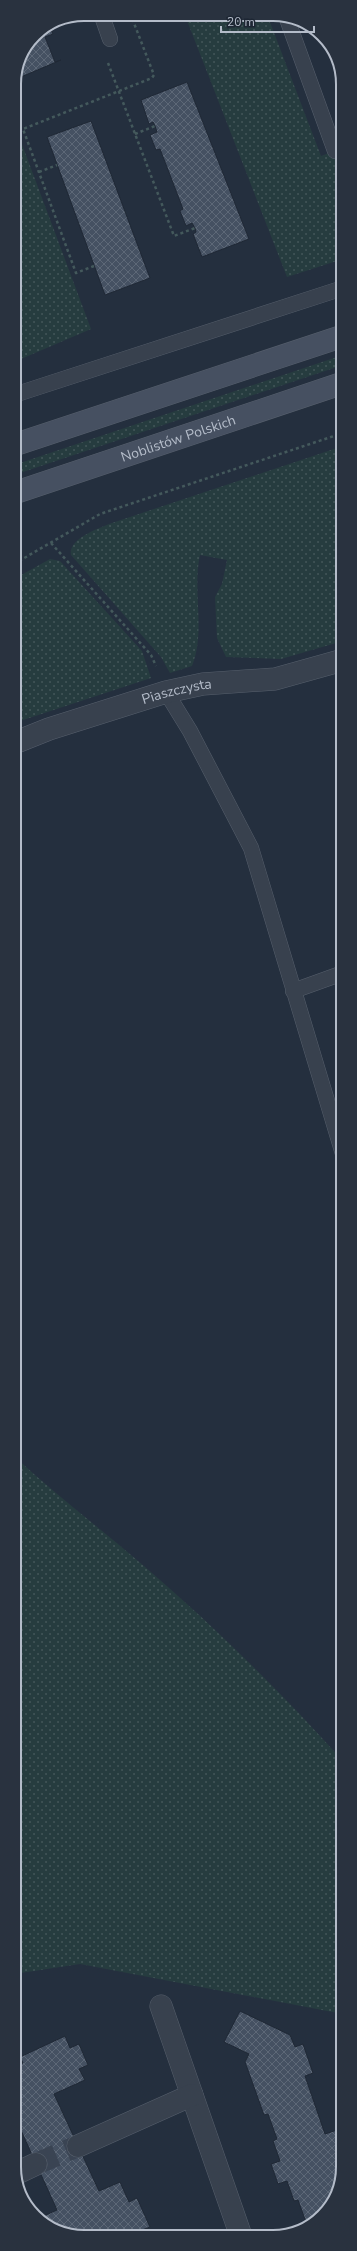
<svg xmlns="http://www.w3.org/2000/svg" width="357" height="2251" viewBox="0 0 357 2251" font-family="'Nunito Sans',sans-serif">
<defs>
<pattern id="grass-dots" width="8" height="8" patternUnits="userSpaceOnUse"><rect width="8" height="8" fill="#263c3f"/><path d="M2 2h.1M6 6h.1" fill="none" stroke="#435659" stroke-width="1.8" stroke-linecap="round"/></pattern>
<pattern id="building-cross-hatch" width="8" height="8" patternUnits="userSpaceOnUse"><rect width="8" height="8" fill="#455162"/><path d="M0 0l8 8M0 8l8-8" fill="none" stroke="#5d6877"/></pattern>
</defs>
<rect width="100%" height="100%" fill="#242f3e"/>
<path fill="url(#grass-dots)" d="M268 17 321 156 343 148V259L287 277 186 18Z
M14 123 91 329 14 362Z
M343 355V365L14 475V465Z
M343 446V641L281 659 226 657 217 638 215 597 222 584 227 560 200 555C192 592 206 631 192 666L170 673 161 657 71 555C68 539 97 529 109 524Z
M50 559 60 561 142 651 151 678 14 723V579Z
M14 1456C56 1495 101 1529 144 1566 215 1627 281 1692 343 1761V2014L80 1964 14 1974Z"/>
<path fill="url(#building-cross-hatch)" stroke="#1f2835" d="M49 25 53 34 45 37 55 62 61 60 21 77 17 68 19 57 35 34Z
M187 82 249 239 202 257 193 234 196 232 195 228 192 223 186 226 180 211 183 209 160 149 156 150 150 135 157 132 155 126 153 122 149 124 141 100Z
M91 121 150 278 105 295 47 137Z
M343 121V135L338 123Z
M240 2011 290 2035 295 2047 303 2044 313 2073 305 2076 325 2134 343 2128V2167L325 2213 304 2230 303 2226 307 2225 298 2200 294 2201 287 2181 278 2184 271 2164 280 2161 273 2141 277 2139 268 2114 264 2115 245 2062 249 2054 224 2042Z
M65 2036 70 2048 79 2044 88 2065 79 2069 85 2080 54 2094 99 2191 120 2182 129 2202 137 2198 150 2227 142 2230 145 2235H66L39 2218 57 2210 19 2126 14 2128V2067L23 2063 20 2057Z"/>
<g fill="none" stroke-linecap="round" stroke-linejoin="round">
<path stroke="#3a4453" stroke-width="22" stroke-dasharray="22 11" stroke-linecap="butt" d="M36 2164 78 2146"/>
<defs>
<path id="lane" d="M286 16 335 151
M103 19 110 39
M14 395 343 288
M166 692 190 731 251 848 343 1154
M293 991 343 973"/>
<g id="street">
<path id="s1" d="M14 743 49 729 166 692 203 684 275 679 343 660"/>
<path d="M161 2006 241 2236"/>
<path d="M78 2146 192 2095"/>
<path d="M15 2174 36 2164"/>
</g>
<g id="secondary">
<path d="M14 445 343 336"/>
<path id="s2" d="M14 493 343 383"/>
</g>
</defs>
<use href="#lane" stroke="#565f6c" stroke-width="16"/>
<use href="#street" stroke="#565f6c" stroke-width="23"/>
<use href="#secondary" stroke="#565f6c" stroke-width="23"/>
<path stroke="#44595c" stroke-width="2.5" stroke-dasharray="3 3" stroke-linecap="butt" d="M108 63 174 236 195 228
M135 134 155 126
M39 172 57 165
M94 266 76 273 23 129 152 78 154 75 132 18
M51 543 151 655 156 666
M14 564 100 514 343 433"/>
<use href="#lane" stroke="#38414e" stroke-width="15"/>
<use href="#street" stroke="#38414e" stroke-width="22"/>
<use href="#secondary" stroke="#465061" stroke-width="22"/>
</g>
<g text-anchor="middle" dominant-baseline="central" stroke-width="3" stroke-linejoin="round" paint-order="stroke">
<g font-size="14" fill="#b4bcc9" stroke="#1d2633">
<text stroke="none"><textPath href="#s2" startOffset="173">Noblistów Polskich</textPath></text>
<text stroke="none"><textPath href="#s1" startOffset="171">Piaszczysta</textPath></text>
</g>
</g>
<path d="M0 0H357V2251H0ZM84 21H273A63 63 0 0 1 336 84V2167A63 63 0 0 1 273 2230H84A63 63 0 0 1 21 2167V84A63 63 0 0 1 84 21Z" fill="#29323f" fill-rule="evenodd"/>
<path fill="none" stroke="#b4bcc9" stroke-width="2" d="M84 21H273A63 63 0 0 1 336 84V2167A63 63 0 0 1 273 2230H84A63 63 0 0 1 21 2167V84A63 63 0 0 1 84 21Z"/>
<path d="M221 26v6h93v-6" fill="none" stroke="#b4bcc9" stroke-width="2"/>
<text x="227" y="26" font-size="12" fill="#b4bcc9" stroke="#1d2633" stroke-width="3" paint-order="stroke">20 m</text>
</svg>
